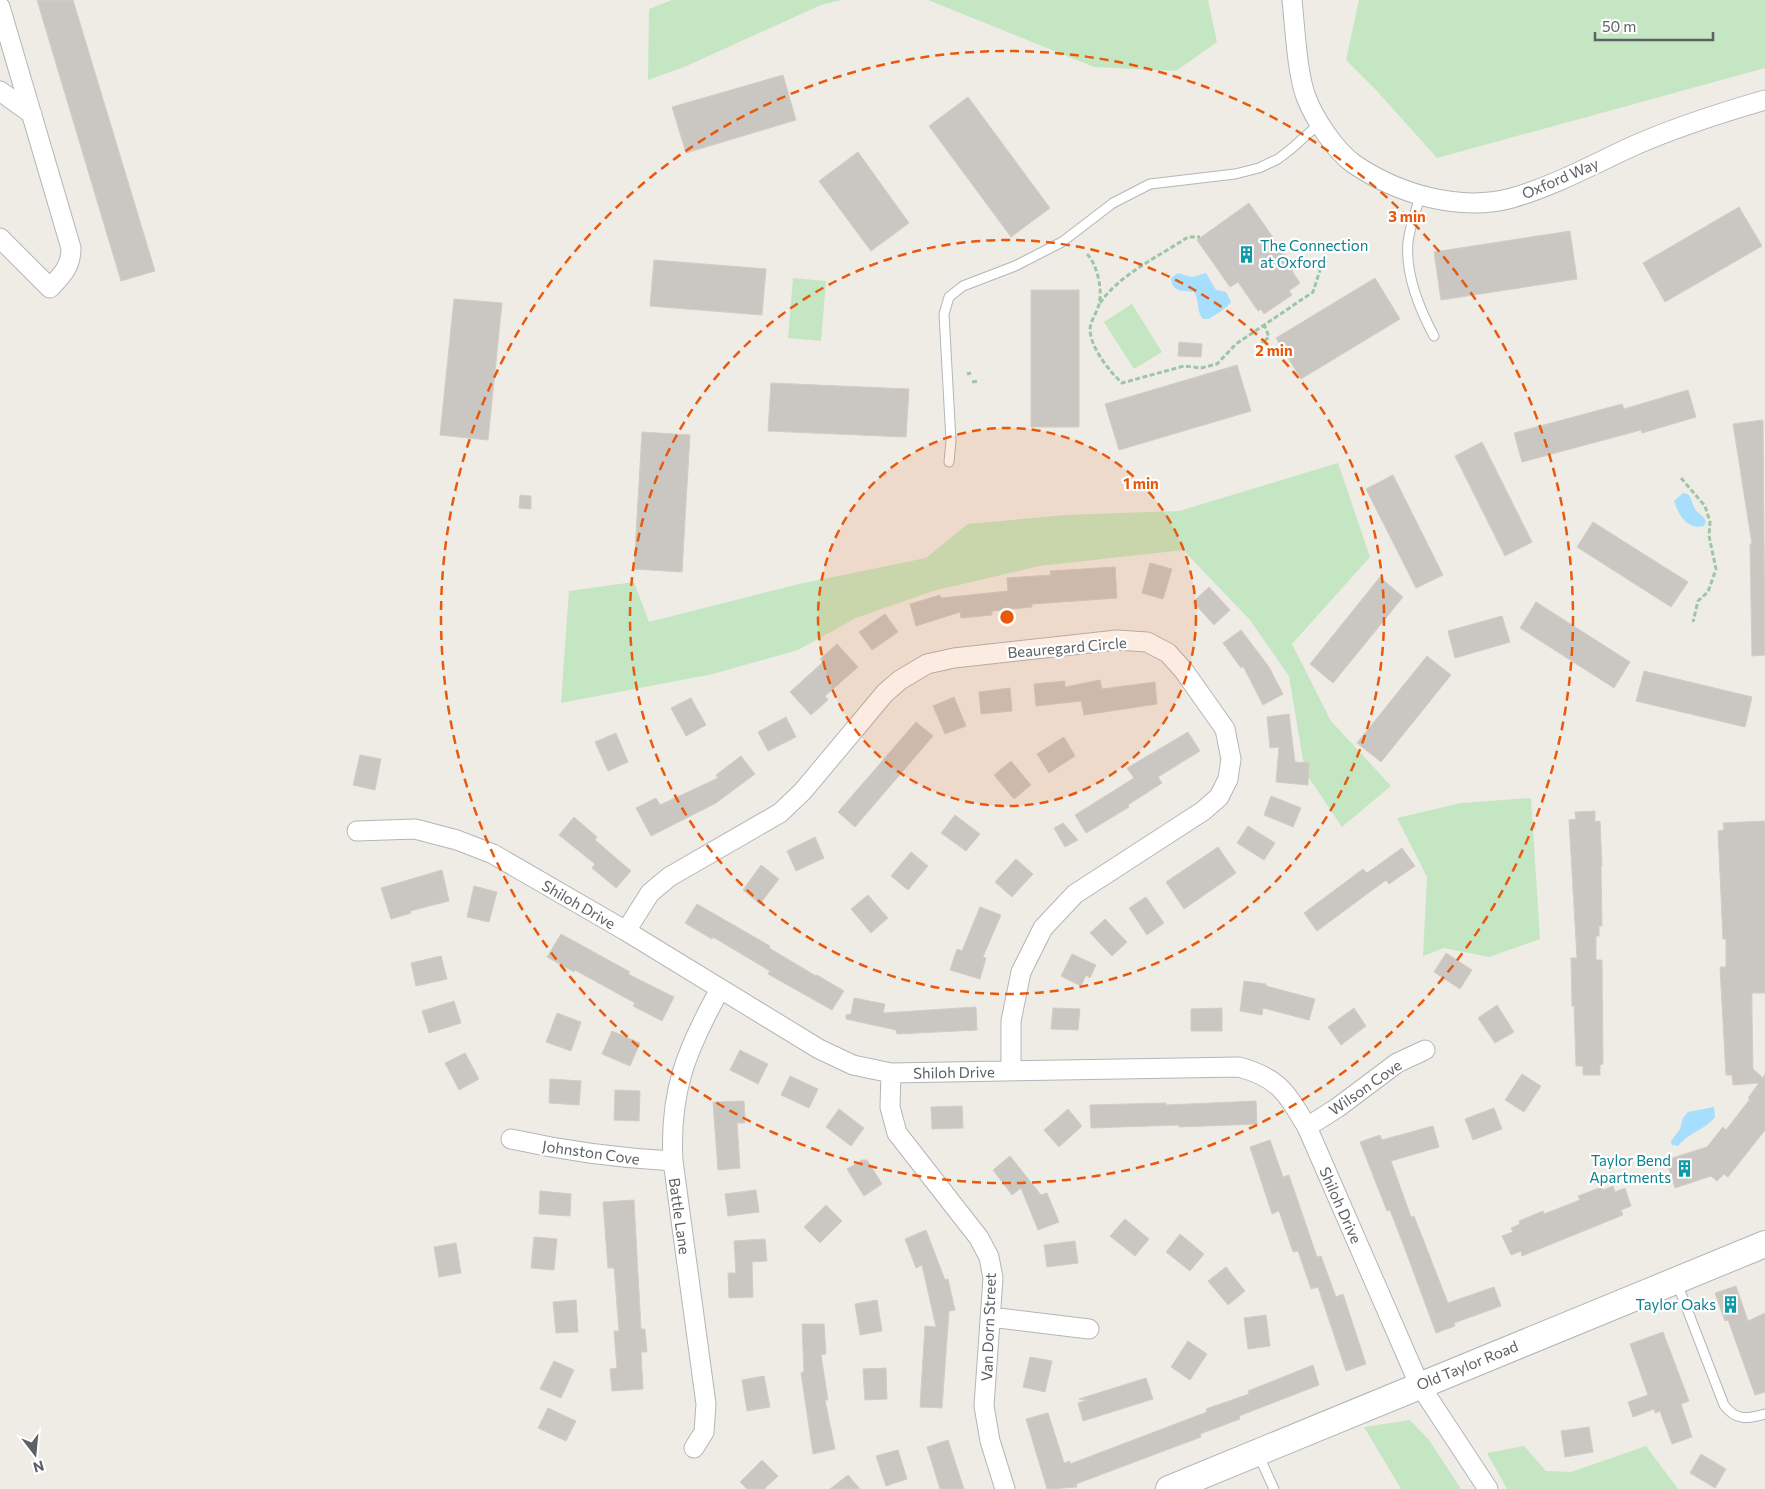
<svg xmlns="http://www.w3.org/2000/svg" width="1765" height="1489" viewBox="0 0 1765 1489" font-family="Commissioner,sans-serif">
<rect width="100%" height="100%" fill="#efece5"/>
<path fill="#c5e6c2" d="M672 0H842L821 5 684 67 648 80 649 9Z
M928 0H1208L1217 42 1176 71 1094 67Z
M1359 0H1765V68L1437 158 1376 90 1346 60Z
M793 278 826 281 821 341 788 338Z
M1132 304 1162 352 1134 369 1104 322Z
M1338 463 1370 557 1292 644 1331 721 1391 786 1342 827 1305 772 1289 676 1250 620 1183 550 1039 566 933 591 856 618 798 650 713 674 561 703 569 591 634 582 649 622 799 584 926 558 968 524 1066 515 1179 511Z
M1531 798 1540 939 1489 957 1444 948 1423 956 1427 877 1397 818 1461 803Z
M1410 1420 1429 1440 1461 1489H1401L1364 1427Z
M1524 1446 1546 1471 1571 1472 1646 1446 1678 1489H1507L1487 1453Z"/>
<path fill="#a7defd" d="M1178 273 1192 277 1206 273 1216 290 1226 292 1231 302C1226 309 1216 314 1209 319H1203C1196 311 1200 301 1194 292 1182 290 1172 293 1171 278Z
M1683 493 1688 494C1692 499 1692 504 1695 509 1699 515 1704 515 1706 522L1704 526C1687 530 1679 516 1674 501Z
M1714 1107 1715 1117C1702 1132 1691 1131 1678 1146L1672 1145 1671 1141 1680 1129 1683 1118 1688 1112Z"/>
<path fill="#cac7c2" stroke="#d3cdc3" d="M37 0H73L155 271 121 281Z
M783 75 796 120 686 153 672 107Z
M968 97 1050 208 1011 237 929 126Z
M858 152 909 223 871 251 819 181Z
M1249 203 1295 269 1292 271 1300 283 1289 291 1292 295 1264 314 1261 309 1258 311 1238 282 1230 287 1197 240Z
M1739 207 1762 246 1665 302 1643 263Z
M1570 231 1577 279 1441 300 1434 252Z
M654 260 766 269 762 315 650 306Z
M1375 278 1400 319 1301 379 1276 338Z
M1031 290H1079V427H1031Z
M454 299 502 303 488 440 440 435Z
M1179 342 1202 344 1201 357 1178 356Z
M1237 365 1251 411 1119 450 1105 404Z
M771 383 909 389 906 437 768 431Z
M1688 390 1696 417 1642 433 1641 430 1522 462 1514 433 1622 404 1624 409Z
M1763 420 1765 655 1752 656 1750 544H1752L1733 424Z
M642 432 690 435 682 572 634 569Z
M1482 442 1532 542 1505 556 1455 456Z
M1393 475 1443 575 1416 588 1366 489Z
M520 495 531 496V509L519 508Z
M1593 522 1688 582 1671 607 1577 547Z
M1150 563 1172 569 1163 599 1142 593Z
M1115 567 1117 598 1032 604V607L992 611V615L961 618 960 612 916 626 910 604 940 595 941 598 1008 591 1007 578 1051 575 1050 571Z
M1380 577 1403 597 1333 683 1310 664Z
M1209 587 1230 610 1214 625 1193 602Z
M1536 602 1630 662 1614 688 1520 628Z
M885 614 898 632 872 650 859 632Z
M1502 616 1510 642 1455 658 1448 631Z
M1241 630 1269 667 1283 694 1263 705 1243 666 1241 668 1223 643Z
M837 644 858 667 825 696 828 700 811 715 790 692 823 662 820 659Z
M1427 656 1451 675 1381 762 1357 743Z
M1644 671 1752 697 1745 727 1636 701Z
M1100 680 1102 689 1155 682 1157 704 1084 715 1081 701 1036 706 1034 684 1065 681V687Z
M1010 688 1012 711 981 714 979 692Z
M954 697 966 726 945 734 933 706Z
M691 698 706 725 686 736 671 708Z
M1289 714 1295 762 1309 763 1308 785 1276 782 1279 747 1270 748 1267 717Z
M786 717 796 737 768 751 758 732Z
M916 722 933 736 855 827 838 812Z
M1188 732 1200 751 1158 777 1162 783 1128 805 1129 807 1086 833 1075 815 1134 778 1127 768Z
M616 733 628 762 608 771 595 742Z
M1064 737 1075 756 1049 773 1037 754Z
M360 755 381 759 375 790 353 785Z
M741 756 755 774 716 803 651 836 636 808 656 798 660 805 718 778 716 775Z
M1011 761 1031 785 1014 799 994 775Z
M1271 796 1301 808 1293 827 1264 815Z
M1595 811V822L1600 821 1602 866H1601L1602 926H1599V936H1596V960H1602L1603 1064 1600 1065V1075H1583V1066H1576L1574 1006H1572L1571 958H1577L1569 820 1576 819 1575 812Z
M955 815 980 834 966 851 941 833Z
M574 817 597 837 595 840 631 871 616 888 592 868 595 864 559 835Z
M1765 821V993H1752V1014L1753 1069 1763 1078 1765 1074V1130L1728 1177 1724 1174 1717 1181 1711 1176 1675 1188 1666 1160 1707 1147 1723 1127 1726 1130 1750 1099 1748 1098 1759 1083 1733 1085 1732 1075H1726L1720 967H1726V939H1723L1718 831 1724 830 1723 823Z
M1063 823 1078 840 1065 847 1054 828Z
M1248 826 1275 843 1264 860 1237 843Z
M815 837 824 858 796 871 787 851Z
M1218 847 1236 873 1184 909 1166 882Z
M1402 848 1415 866 1389 884 1386 880 1317 931 1304 913 1363 869 1367 873Z
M911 852 928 866 908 890 891 876Z
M1016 859 1033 874 1012 897 995 882Z
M761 865 779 879 760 904 743 890Z
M442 870 449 901 410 911 411 913 391 919 381 888Z
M474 886 497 892 489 922 467 917Z
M868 895 888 918 871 933 851 909Z
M1146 897 1164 923 1147 935 1129 908Z
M697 904 770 946 769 948 816 976 817 975 844 991 832 1010 768 974 770 971 713 937 712 939 685 923Z
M980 907 1001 915 983 957 986 958 980 979 950 970 957 949 962 951Z
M1105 919 1127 942 1112 956 1090 933Z
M561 934 630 972 628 974 674 997 662 1021 633 1006 635 1003 575 970 574 972 547 957Z
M1446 953 1472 970 1460 989 1434 972Z
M1072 954 1096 965 1090 978 1086 975 1081 986 1061 976Z
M441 956 447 979 416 986 411 963Z
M1244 981 1266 984V986L1315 999 1309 1020 1263 1008 1262 1015 1240 1011Z
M854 998 885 1004 883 1013 976 1007 977 1030 897 1034 896 1030 846 1019V1015L851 1014Z
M454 1001 461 1023 429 1033 422 1011Z
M1497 1005 1514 1032 1495 1043 1478 1018Z
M1053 1008 1080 1009 1078 1030 1051 1029Z
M1222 1008V1031H1191V1009Z
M1354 1008 1366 1026 1341 1045 1328 1027Z
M557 1013 581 1022 571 1051 546 1042Z
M612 1031 640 1043 630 1066 602 1054Z
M740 1050 768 1064 758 1084 730 1070Z
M465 1053 479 1079 459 1090 445 1063Z
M1522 1074 1541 1086 1524 1112 1505 1100Z
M790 1076 818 1089 809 1108 781 1095Z
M550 1079 581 1081 579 1105 549 1103Z
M615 1090 640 1091 639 1121 614 1120Z
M744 1101 745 1123H737L740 1168 718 1170 713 1102Z
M1256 1101 1257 1124 1179 1127V1125L1091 1128 1090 1105 1166 1103V1105Z
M962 1106 963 1128 932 1129 931 1107Z
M1494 1108 1502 1129 1473 1140 1465 1119Z
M839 1109 864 1128 851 1146 826 1127Z
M1068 1109 1082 1126 1059 1147 1044 1130Z
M1433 1126 1439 1147 1391 1161 1411 1217 1414 1216 1448 1303 1494 1287 1501 1306 1454 1323 1455 1326 1436 1333 1405 1249 1390 1210 1387 1211 1360 1142 1380 1135 1382 1140Z
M1270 1140 1283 1177 1289 1175 1317 1257 1321 1256 1336 1297 1343 1294 1366 1364 1346 1371 1318 1287 1311 1289 1298 1251 1293 1252 1279 1211 1272 1214 1250 1147Z
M1010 1156 1041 1195 1047 1193 1059 1222 1038 1230 1021 1188 1012 1195 993 1170Z
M862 1160H867L882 1184 864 1196 847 1169Z
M1613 1186 1615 1192 1625 1188 1631 1206 1621 1210 1623 1215 1522 1256 1521 1251 1511 1255 1502 1236 1513 1232 1511 1228 1520 1224 1519 1221 1543 1211 1544 1214 1580 1200 1578 1196 1602 1187 1603 1190Z
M756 1190 759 1212 728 1216 725 1194Z
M540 1191 571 1194 570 1216 539 1214Z
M634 1200 641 1329H645L647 1352H641L643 1389 612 1391 610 1369 617 1368 614 1331H619L614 1268H608L603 1202Z
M826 1205 842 1221 820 1243 804 1227Z
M1125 1219 1149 1239 1135 1256 1110 1236Z
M926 1230 945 1280 948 1279 955 1310 949 1311 942 1408 920 1407 925 1326 936 1327 922 1265 916 1268 905 1239Z
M1180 1234 1204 1254 1190 1271 1166 1252Z
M534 1237 557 1239 554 1270 531 1268Z
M765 1239 767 1261 752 1262 753 1297 729 1298 728 1273H736L734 1241Z
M1075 1241 1078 1263 1047 1267 1044 1245Z
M456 1243 461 1273 439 1277 434 1247Z
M1226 1267 1245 1291 1228 1305 1208 1281Z
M1736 1286 1748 1321 1765 1313V1392L1755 1395 1728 1320 1725 1321 1715 1293Z
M576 1300 578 1332 556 1333 553 1302Z
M877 1300 882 1331 860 1335 855 1304Z
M1266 1315 1270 1346 1248 1349 1244 1318Z
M802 1324H824L826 1354 821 1355 828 1400H825L835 1449 813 1454 801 1373 804 1372Z
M1663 1332 1689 1401 1681 1404 1692 1437 1672 1444 1660 1411 1655 1413 1654 1409 1633 1417 1628 1402 1648 1395 1630 1344Z
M1188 1341 1207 1354 1190 1380 1171 1367Z
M1030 1357 1052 1361 1045 1392 1023 1387Z
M554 1361 574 1370 561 1398 540 1389Z
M1313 1365 1319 1385 1239 1416 1240 1419 1200 1434 1201 1437 1076 1484 1077 1487 1047 1489 1026 1419 1048 1413 1064 1463 1070 1461V1464L1207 1412 1206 1409 1249 1394 1248 1391Z
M886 1368 887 1399 865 1400 863 1369Z
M764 1376 770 1407 747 1411 742 1380Z
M1146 1378 1153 1399 1083 1421 1078 1403 1087 1400 1079 1399Z
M548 1408 576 1421 566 1441 538 1428Z
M1589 1427 1593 1452 1565 1457 1561 1431Z
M948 1440 964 1489H940L927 1447Z
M898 1450 907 1479 886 1486 876 1456Z
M1701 1454 1726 1469 1715 1488 1690 1473Z
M762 1460 778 1476 764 1489H747L740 1482Z
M848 1475 860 1489H830Z"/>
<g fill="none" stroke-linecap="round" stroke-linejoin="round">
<defs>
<path id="lane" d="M1420 196C1416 211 1410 226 1408 242 1405 274 1419 308 1434 336
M949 462 951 441 944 314 949 297 963 286 1015 266 1062 242 1113 203 1150 184 1235 174 1259 168 1278 159 1291 149 1319 124
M1677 1283 1724 1405C1736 1421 1747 1419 1765 1414
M1258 1454 1274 1489"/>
<path id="street" d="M1292 0C1295 27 1297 73 1306 97 1314 118 1335 151 1354 164 1398 194 1459 212 1512 198 1554 186 1594 164 1633 146 1676 127 1720 113 1765 100
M0 7 71 248C71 267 62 275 50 288L0 238
M0 91 32 114
M357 831 415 829 457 840 493 854 626 931 819 1049 853 1065 891 1073 1239 1067C1279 1078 1286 1092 1307 1127L1419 1384 1488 1489
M626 931 650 893 669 877 780 813 803 791 885 693 900 680 927 664 954 658 1117 640 1147 642 1168 653 1184 671 1225 729 1231 759 1228 779 1219 797 1203 811 1075 894 1043 928 1021 972 1011 1021V1071
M891 1073 890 1107 897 1133 979 1238 989 1257 993 1278 984 1406 990 1441 1005 1489
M1307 1127 1337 1108 1397 1063 1425 1050
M511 1139C565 1151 617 1158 673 1161
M991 1317 1089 1329
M694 1448 704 1432 706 1404 673 1161C669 1091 687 1049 720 989"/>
<path id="secondary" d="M1169 1489 1765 1244"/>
</defs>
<use href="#lane" stroke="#b2b6ba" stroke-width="11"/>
<use href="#street" stroke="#b2b6ba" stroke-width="21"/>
<use href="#secondary" stroke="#b1b5b9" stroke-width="28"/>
<path stroke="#9cc6a5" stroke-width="3" stroke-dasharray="5 2.5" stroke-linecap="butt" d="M1087 254C1097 264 1103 290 1099 304 1097 313 1090 321 1090 330 1091 348 1109 371 1122 383L1184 366 1201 368 1217 364 1236 344 1313 292 1322 264
M1100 303C1120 274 1158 257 1188 237H1200
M1259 346 1269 337 1264 324
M967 374 971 373
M972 382 979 381
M1681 478 1705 506 1710 522 1709 536 1716 569 1708 592 1698 601 1693 622"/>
<use href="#lane" stroke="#fff" stroke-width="9"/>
<use href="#street" stroke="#fff" stroke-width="19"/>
<use href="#secondary" stroke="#fff" stroke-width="26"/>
</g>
<circle cx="1007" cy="617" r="189" fill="#e8590c" fill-opacity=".12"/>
<g fill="none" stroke="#e8590c" stroke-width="2.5" stroke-dasharray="9 6">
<circle cx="1007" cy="617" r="189"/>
<circle cx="1007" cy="617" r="377"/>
<circle cx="1007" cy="617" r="566"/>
</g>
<defs>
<symbol id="building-bare" viewBox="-9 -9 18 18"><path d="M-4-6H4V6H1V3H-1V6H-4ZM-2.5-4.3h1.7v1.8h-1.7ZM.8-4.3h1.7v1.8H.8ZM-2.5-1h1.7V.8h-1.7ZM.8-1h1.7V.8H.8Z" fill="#0f9aa8" stroke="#fff" stroke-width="2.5" paint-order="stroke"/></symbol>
</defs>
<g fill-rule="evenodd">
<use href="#building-bare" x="1234" y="242" width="25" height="25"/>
<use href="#building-bare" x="1672" y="1156" width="25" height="25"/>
<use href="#building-bare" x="1718" y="1292" width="25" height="25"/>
</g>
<g text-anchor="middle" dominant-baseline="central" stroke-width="4.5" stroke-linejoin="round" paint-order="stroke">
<g font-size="15" fill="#5d6165" stroke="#fff">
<text transform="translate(1560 178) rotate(-23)">Oxford Way</text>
<text transform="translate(1067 647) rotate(-5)">Beauregard Circle</text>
<text transform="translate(579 904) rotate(30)">Shiloh Drive</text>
<text transform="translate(954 1072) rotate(-1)">Shiloh Drive</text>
<text transform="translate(1365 1087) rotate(-35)">Wilson Cove</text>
<text transform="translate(591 1152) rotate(8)">Johnston Cove</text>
<text transform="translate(1341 1205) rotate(66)">Shiloh Drive</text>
<text transform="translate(680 1216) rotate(82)">Battle Lane</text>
<text transform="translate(988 1327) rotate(-88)">Van Dorn Street</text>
<text transform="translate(1467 1365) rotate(-22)">Old Taylor Road</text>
</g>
<g font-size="15" fill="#0d838f" stroke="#fff" text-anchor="end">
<text x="1260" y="245" text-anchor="start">The Connection<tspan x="1260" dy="17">at Oxford</tspan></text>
<text x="1671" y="1160">Taylor Bend<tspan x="1671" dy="17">Apartments</tspan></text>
<text x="1716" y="1304">Taylor Oaks</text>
</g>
</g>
<circle cx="1007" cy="617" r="8" fill="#e8590c" stroke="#fff" stroke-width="2.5"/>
<g font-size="15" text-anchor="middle" font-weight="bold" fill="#e8590c" stroke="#fff" stroke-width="4.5" stroke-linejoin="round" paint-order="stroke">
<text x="1407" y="222">3 min</text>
<text x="1274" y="356">2 min</text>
<text x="1141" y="489">1 min</text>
</g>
<g transform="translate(35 1454) rotate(164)" stroke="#ffffff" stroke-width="4" paint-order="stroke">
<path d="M0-4L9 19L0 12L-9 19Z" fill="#5d6165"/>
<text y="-8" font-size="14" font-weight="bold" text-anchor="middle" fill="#5d6165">N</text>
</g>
<path d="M1595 32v8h118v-8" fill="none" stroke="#5d6165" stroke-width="2.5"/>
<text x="1602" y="32" font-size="15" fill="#5d6165" stroke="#ffffff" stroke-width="4" paint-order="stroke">50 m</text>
</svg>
